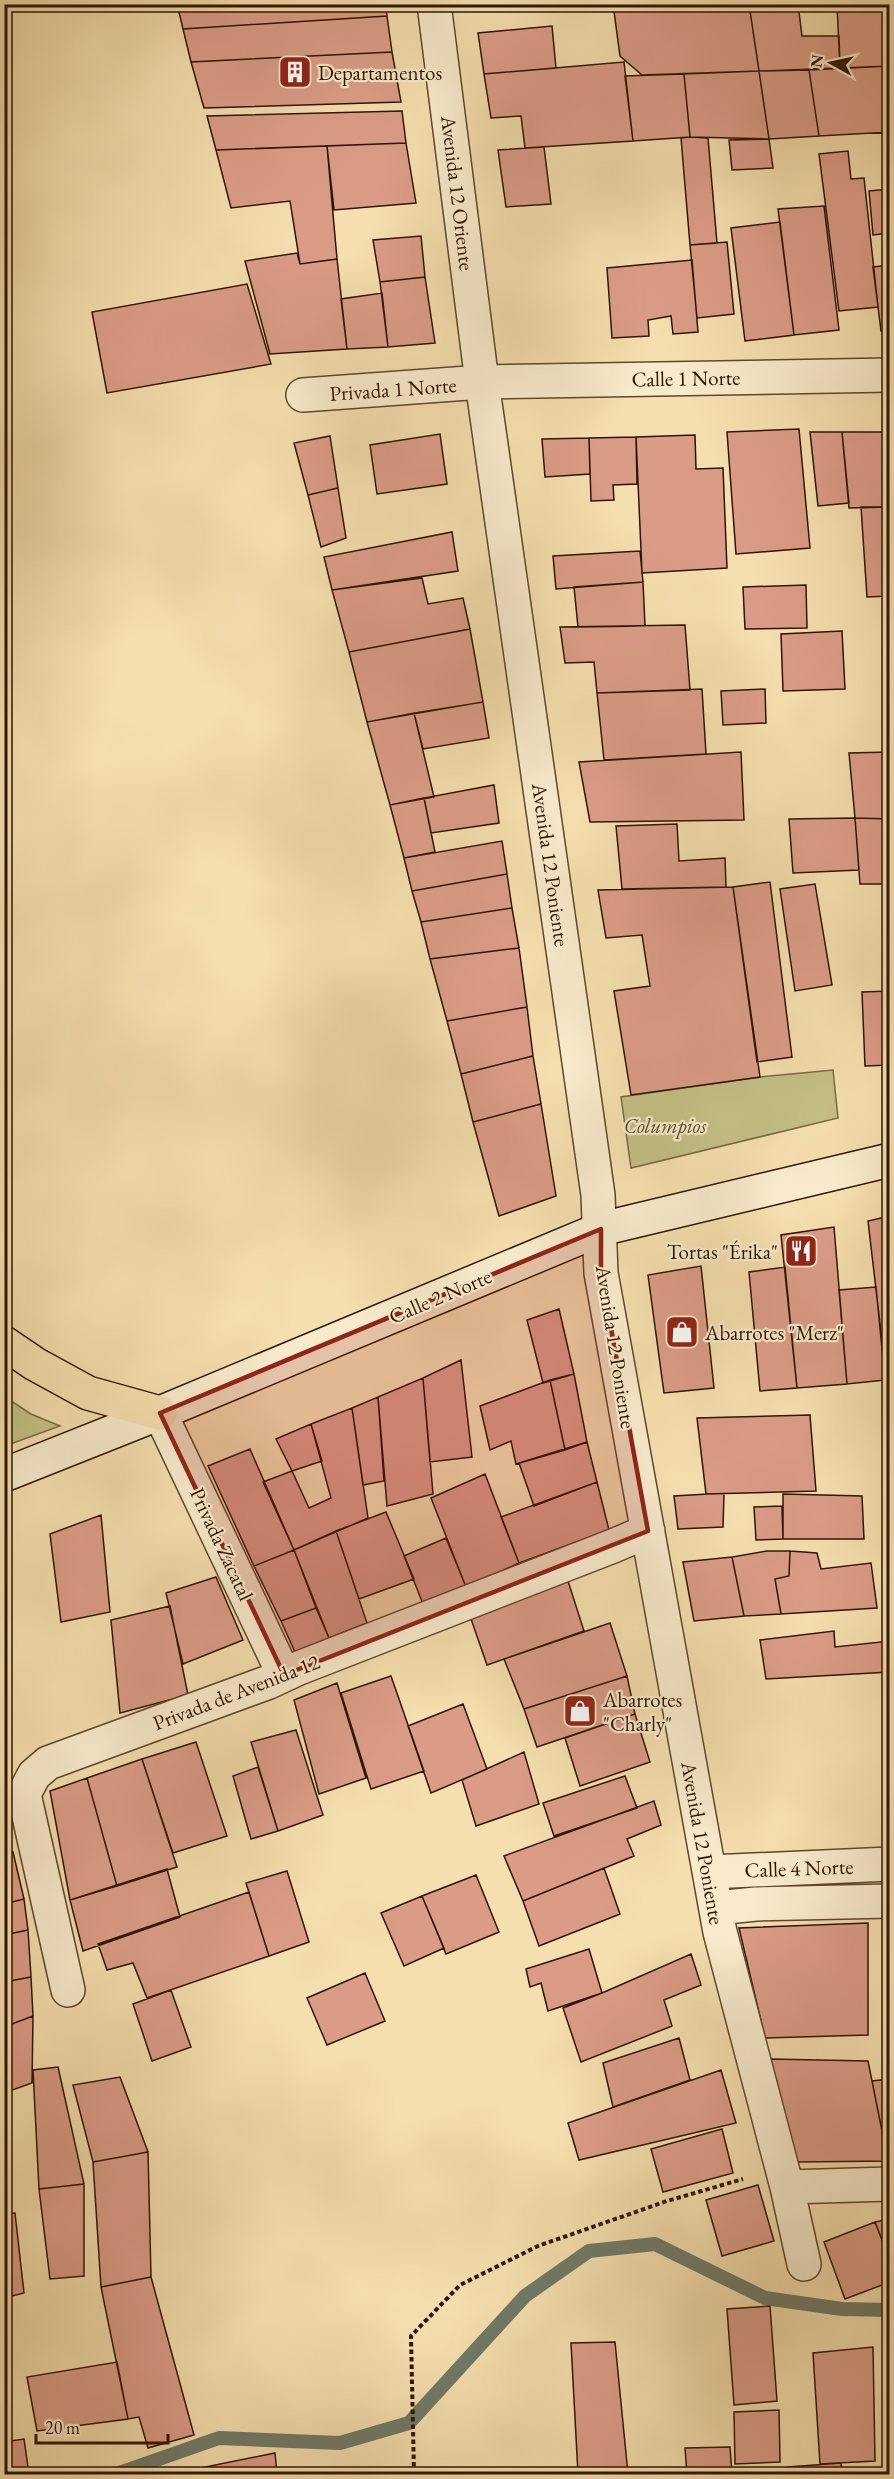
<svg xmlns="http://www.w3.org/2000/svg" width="894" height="2479" viewBox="0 0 894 2479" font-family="'EB Garamond',serif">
<rect width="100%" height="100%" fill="#f5deaf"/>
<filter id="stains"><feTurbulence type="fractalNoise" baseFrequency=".00333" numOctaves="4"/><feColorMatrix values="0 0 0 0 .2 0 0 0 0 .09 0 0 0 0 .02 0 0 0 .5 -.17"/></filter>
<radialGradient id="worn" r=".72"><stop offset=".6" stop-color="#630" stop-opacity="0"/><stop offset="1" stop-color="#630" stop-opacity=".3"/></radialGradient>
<path fill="#c4bf86" stroke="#796a43" stroke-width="1.5" d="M833 1070 838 1118 631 1168 621 1097 760 1077Z
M5 1397 31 1414 60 1426 5 1446Z"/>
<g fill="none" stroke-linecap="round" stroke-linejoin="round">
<path stroke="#707967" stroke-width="14" d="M116 2474 219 2438 340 2443 409 2423 525 2296 589 2251 655 2244 765 2298 842 2309 890 2310"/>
</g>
<path fill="#db9c87" stroke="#2e1500" stroke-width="1.5" d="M177 4H386L387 16 183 29Z
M499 4H556L499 9Z
M613 4H749L759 71 642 75 620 56Z
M749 4H798L802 36H839L840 68 759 71Z
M890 4V66L840 68 837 5Z
M387 16 392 52 191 62 183 29Z
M552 26 556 68 484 74 478 33Z
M392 52 401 102 204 108 191 62Z
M624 62 633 141 525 148 521 116 491 118 484 74Z
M890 66V132L819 136 809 70Z
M809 70 819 136 769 139 759 71Z
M759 71 769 139 690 137 684 74Z
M684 74 690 137 633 141 625 76Z
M402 111 406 143 216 150 207 116Z
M886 132H890V177Z
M690 137 708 138 717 243 690 245 681 138Z
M769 139 773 168 732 170 729 140Z
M406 143 416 203 334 210 327 146Z
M327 146 337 259 300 264 290 201 231 208 216 150Z
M544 147 551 204 506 207 498 150Z
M848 151 851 179 864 178 878 307 839 311 819 154Z
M890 189V233L873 235 869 191Z
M824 206 839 330 794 335 778 209Z
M780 222 794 335 745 341 731 228Z
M421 236 425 277 380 282 373 240Z
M727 242 734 314 697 318 690 245Z
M297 253 300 264 337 259 347 349 270 354 245 261Z
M692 260 698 332 673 334 671 316 648 320 649 336 612 338 607 268Z
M890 265V330L881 331 873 267Z
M425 277 435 343 388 347 380 282Z
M247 284 271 364 107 393 92 312Z
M382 293 388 347 347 349 341 299Z
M799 429 810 548 736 554 727 432Z
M810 432H842L849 503 818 506Z
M842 432H890V507L849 508Z
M440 434 447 484 377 494 370 445Z
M695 435 696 469 723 468 727 568 642 573 636 437Z
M330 436 338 488 308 495 294 443Z
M636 437 637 484 613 485 614 500 591 501 589 438Z
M589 438 590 474 545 477 542 439Z
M338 488 346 538 321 547 308 495Z
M861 507H890V596L867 597Z
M452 532 458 571 332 590 324 557Z
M640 551 643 582 556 589 553 556Z
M422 578 428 604 463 598 470 629 349 652 332 590Z
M643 582 645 626 578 627 574 587Z
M806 585 807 628 745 629 743 587Z
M685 625 690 690 597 693 594 662 565 663 560 627Z
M470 629 483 702 367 722 349 652Z
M842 631 845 689 783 691 781 634Z
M702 689 706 754 604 760 597 693Z
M765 689 766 723 723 725 721 691Z
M483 702 489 738 423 749 414 713Z
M414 713 434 797 390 805 367 722Z
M741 752 744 820 590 822 579 762Z
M890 752V819L855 818 849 753Z
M494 785 499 823 431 833 424 798Z
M424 798 435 852 404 858 390 805Z
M855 818 890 819V884H860Z
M855 818 859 870 793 873 789 819Z
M677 824 679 861 725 858 726 887 622 889 616 826Z
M502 841 507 874 412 891 404 858Z
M507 874 512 908 421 922 412 891Z
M770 882 792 1057 757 1062 733 887Z
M815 884 832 985 795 991 780 889Z
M733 887 760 1077 631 1095 614 991 650 986 642 935 606 938 598 890Z
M512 908 519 948 430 959 421 922Z
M519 948 527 1007 447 1021 430 959Z
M890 991V1065L865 1066 862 992Z
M527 1007 533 1056 461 1074 447 1021Z
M533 1056 541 1104 473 1122 461 1074Z
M541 1104 556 1196 499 1216 473 1122Z
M890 1216V1358H884L868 1221Z
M834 1227 847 1384 797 1388 781 1235Z
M701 1266 714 1388 664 1393 648 1275Z
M785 1267 797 1388 760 1391 749 1272Z
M876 1287 885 1380 847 1384 839 1290Z
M559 1309 574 1374 543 1383 527 1320Z
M884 1358H890V1390L886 1391Z
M461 1360 472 1457 430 1462 423 1378Z
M574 1374 587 1442 565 1450 550 1380Z
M423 1378 433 1494 387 1506 378 1397Z
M550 1380 565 1450 516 1464 511 1441 490 1450 480 1406Z
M378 1397 384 1481 363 1485 352 1408Z
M352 1408 368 1518 294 1550 263 1482 292 1471 309 1508 331 1498 311 1424Z
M810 1415 816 1491 706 1494 697 1418Z
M311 1424 322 1461 292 1471 276 1439Z
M587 1442 597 1482 534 1506 519 1463Z
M250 1449 294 1550 254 1566 208 1466Z
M485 1474 519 1563 466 1587 431 1498Z
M597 1482 609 1530 519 1563 501 1517Z
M708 1494H724L723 1527 678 1529 674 1496Z
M783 1494 862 1496 864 1539H783Z
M883 1500 890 1501V1527H884Z
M782 1506 783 1539 756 1540 754 1507Z
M386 1512 414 1579 359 1599 336 1531Z
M101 1515 110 1612 61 1622 50 1534Z
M336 1531 367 1623 329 1638 294 1550Z
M446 1538 466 1587 423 1604 404 1556Z
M294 1550 316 1608 281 1621 254 1566Z
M767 1551H790L789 1576 775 1579 781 1614 744 1616 732 1557Z
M790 1551 817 1553 821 1569 871 1563 877 1608 781 1614 775 1579 789 1576Z
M732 1557 744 1616 694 1621 683 1562Z
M216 1577 243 1640 183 1664 166 1593Z
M568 1581 584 1631 487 1665 471 1619Z
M170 1606 188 1695 120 1713 111 1620Z
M316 1608 329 1638 295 1652 281 1621Z
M610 1623 627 1676 524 1709 504 1659Z
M834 1631 835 1647 890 1641V1672L766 1679 760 1640Z
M391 1676 424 1771 371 1789 341 1693Z
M627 1676 635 1714 537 1747 524 1709Z
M337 1683 366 1778 319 1794 294 1700Z
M463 1704 487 1769 431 1793 408 1726Z
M635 1714 650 1762 580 1786 565 1738Z
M296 1730 323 1815 278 1831 251 1742Z
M196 1742 227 1836 173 1853 142 1759Z
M524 1752 539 1804 476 1826 462 1780Z
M142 1759 177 1867 117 1886 87 1778Z
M258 1767 278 1831 251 1839 233 1776Z
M625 1776 637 1808 554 1836 543 1803Z
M87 1778 117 1886 70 1900 50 1791Z
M654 1801 661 1825 627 1839 634 1856 523 1901 504 1856Z
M13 1852 24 1899 4 1904V1854Z
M604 1868 620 1914 539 1946 523 1901Z
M167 1869 180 1917 83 1951 70 1900Z
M287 1871 309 1942 269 1956 246 1883Z
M476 1875 499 1932 446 1954 422 1896Z
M249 1892 269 1956 147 1998 133 1963 107 1970 98 1944Z
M422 1896 444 1948 404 1966 381 1913Z
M24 1899 28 1930 4 1935V1904Z
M868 1923V2035L765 2038 739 1928Z
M28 1930 31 1977 4 1982V1935Z
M589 1949 602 1993 548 2011 541 1983 530 1987 526 1969Z
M691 1954 701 1985 664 2000 672 2026 581 2062 563 2008 602 1993Z
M365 1973 385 2021 327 2045 307 1998Z
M31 1977 33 2016 4 2027V1982Z
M171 1990 191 2047 152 2061 133 2004Z
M33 2016 32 2083 4 2093V2027Z
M679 2038 690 2080 613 2107 603 2063Z
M770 2059 868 2061 888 2161 795 2162Z
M58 2067 84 2184 39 2189 33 2070Z
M721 2070 736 2123 579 2160 568 2123Z
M120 2077 148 2152 93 2162 73 2085Z
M890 2079V2161H888L872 2081Z
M722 2129 733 2173 663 2192 651 2149Z
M148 2152 151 2277 101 2287 93 2162Z
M84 2184V2276L50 2279 39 2189Z
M758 2185 774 2241 722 2256 706 2200Z
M15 2213 24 2293 4 2298V2214Z
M890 2219V2258H889L875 2222Z
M875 2222 890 2260V2282L845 2299 824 2242Z
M151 2277 194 2435 148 2448 139 2417 128 2419 101 2287Z
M770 2306 777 2401 734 2405 727 2309Z
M615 2342 628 2474H578L571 2343Z
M873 2347 875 2461 820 2464 813 2353Z
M117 2362 128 2419 37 2431 27 2377Z
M779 2410 780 2462 735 2464 734 2412Z
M24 2439 29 2474H4V2442Z
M730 2447 732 2474H687L685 2448Z
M275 2453 277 2474H201L200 2468Z
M841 2463 842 2474H789L788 2467Z"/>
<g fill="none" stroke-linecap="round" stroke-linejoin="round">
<defs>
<path id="street" d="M434 4 482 382 598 1195 601 1273 720 1932 787 2187 804 2264
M303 395 482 382 890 375
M160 1413 284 1675
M710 1872 890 1864
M716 1908 756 1904 890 1901
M68 1990 24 1794 34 1775 48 1763 269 1682 299 1668 613 1546 648 1531
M787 2187 890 2184"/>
<path id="secondary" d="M4 1475 160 1413 601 1229 890 1160"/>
<path id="highway" d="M4 1343 35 1364 88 1393 160 1413"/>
</defs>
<use href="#street" stroke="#60472c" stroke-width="36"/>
<use href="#secondary" stroke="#2e1500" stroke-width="36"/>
<use href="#highway" stroke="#2e1500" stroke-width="36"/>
<path stroke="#2e1500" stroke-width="4" stroke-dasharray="4.5 3" stroke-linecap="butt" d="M414 2474 411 2336 460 2285 538 2246 667 2201 743 2179"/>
<use href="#street" stroke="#f8eacb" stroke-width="33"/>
<use href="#secondary" stroke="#f8eacb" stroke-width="33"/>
<use href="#highway" stroke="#f5deaf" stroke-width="33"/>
</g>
<path fill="#8f2418" fill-opacity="0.2" stroke="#8f2418" stroke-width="4.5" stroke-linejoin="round" d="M601 1229V1273L648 1531 284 1675 160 1413Z"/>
<defs>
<symbol id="building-square" viewBox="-11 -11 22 22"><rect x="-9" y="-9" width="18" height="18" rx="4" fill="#8f2418" stroke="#f8eacb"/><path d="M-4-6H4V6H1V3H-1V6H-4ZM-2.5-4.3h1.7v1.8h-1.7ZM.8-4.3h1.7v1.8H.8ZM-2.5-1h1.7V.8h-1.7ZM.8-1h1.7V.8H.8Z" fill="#fff"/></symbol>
<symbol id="restaurant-square" viewBox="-11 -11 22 22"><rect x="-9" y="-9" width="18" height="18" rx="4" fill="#8f2418" stroke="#f8eacb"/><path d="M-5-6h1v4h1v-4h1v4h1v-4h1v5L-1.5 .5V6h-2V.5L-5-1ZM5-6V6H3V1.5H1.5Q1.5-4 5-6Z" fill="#fff"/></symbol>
<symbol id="shop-square" viewBox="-11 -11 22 22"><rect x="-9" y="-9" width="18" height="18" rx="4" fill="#8f2418" stroke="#f8eacb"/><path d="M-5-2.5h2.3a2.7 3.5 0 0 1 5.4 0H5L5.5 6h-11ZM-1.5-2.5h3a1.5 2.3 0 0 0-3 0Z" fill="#fff"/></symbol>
</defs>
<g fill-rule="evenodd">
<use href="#building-square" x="276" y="53" width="38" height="38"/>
<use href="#restaurant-square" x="782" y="1232" width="38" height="38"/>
<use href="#shop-square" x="663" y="1313" width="38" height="38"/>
<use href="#shop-square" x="561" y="1692" width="38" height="38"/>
</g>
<g text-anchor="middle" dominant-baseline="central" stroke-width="4.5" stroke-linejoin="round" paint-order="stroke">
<g font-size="21" fill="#2e1500" stroke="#f8eacb" text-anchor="start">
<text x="318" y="72">Departamentos</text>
<text x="778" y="1251" text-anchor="end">Tortas "Érika"</text>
<text x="705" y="1332">Abarrotes "Merz"</text>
<text x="603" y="1699">Abarrotes<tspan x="603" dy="24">"Charly"</tspan></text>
</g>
<g font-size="21" fill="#2e1500" stroke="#f8eacb">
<text transform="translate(458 193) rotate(83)">Avenida 12 Oriente</text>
<text transform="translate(686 378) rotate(-1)">Calle 1 Norte</text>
<text transform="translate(393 389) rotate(-4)">Privada 1 Norte</text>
<text transform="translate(551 865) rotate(82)">Avenida 12 Poniente</text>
<text transform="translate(440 1296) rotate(-23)">Calle 2 Norte</text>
<text transform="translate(616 1347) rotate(81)">Avenida 12 Poniente</text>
<text transform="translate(222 1544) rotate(65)">Privada Zacatal</text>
<text transform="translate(236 1692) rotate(-21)">Privada de Avenida 12</text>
<text transform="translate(703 1843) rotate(80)">Avenida 12 Poniente</text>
<text transform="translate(799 1868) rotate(-2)">Calle 4 Norte</text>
</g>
<g font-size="21" font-style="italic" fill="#62502f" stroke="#f8eacb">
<text x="665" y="1125">Columpios</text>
</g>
</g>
<rect width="894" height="2479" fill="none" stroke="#f5deaf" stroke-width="24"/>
<rect x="6" y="6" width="882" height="2467" fill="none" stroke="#2e1500" stroke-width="3"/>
<rect x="12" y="12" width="870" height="2455" fill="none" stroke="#2e1500" stroke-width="1.5"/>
<g transform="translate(831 63) rotate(278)" stroke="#f8eacb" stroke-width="4.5" paint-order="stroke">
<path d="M0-4.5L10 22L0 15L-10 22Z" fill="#2e1500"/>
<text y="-9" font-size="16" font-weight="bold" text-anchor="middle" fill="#2e1500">N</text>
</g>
<path d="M36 2434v9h132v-9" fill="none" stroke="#2e1500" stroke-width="3"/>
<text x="45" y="2434" font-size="18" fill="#2e1500" stroke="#f8eacb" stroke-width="4.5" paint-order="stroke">20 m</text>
<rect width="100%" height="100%" filter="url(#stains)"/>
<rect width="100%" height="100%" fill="url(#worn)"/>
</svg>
